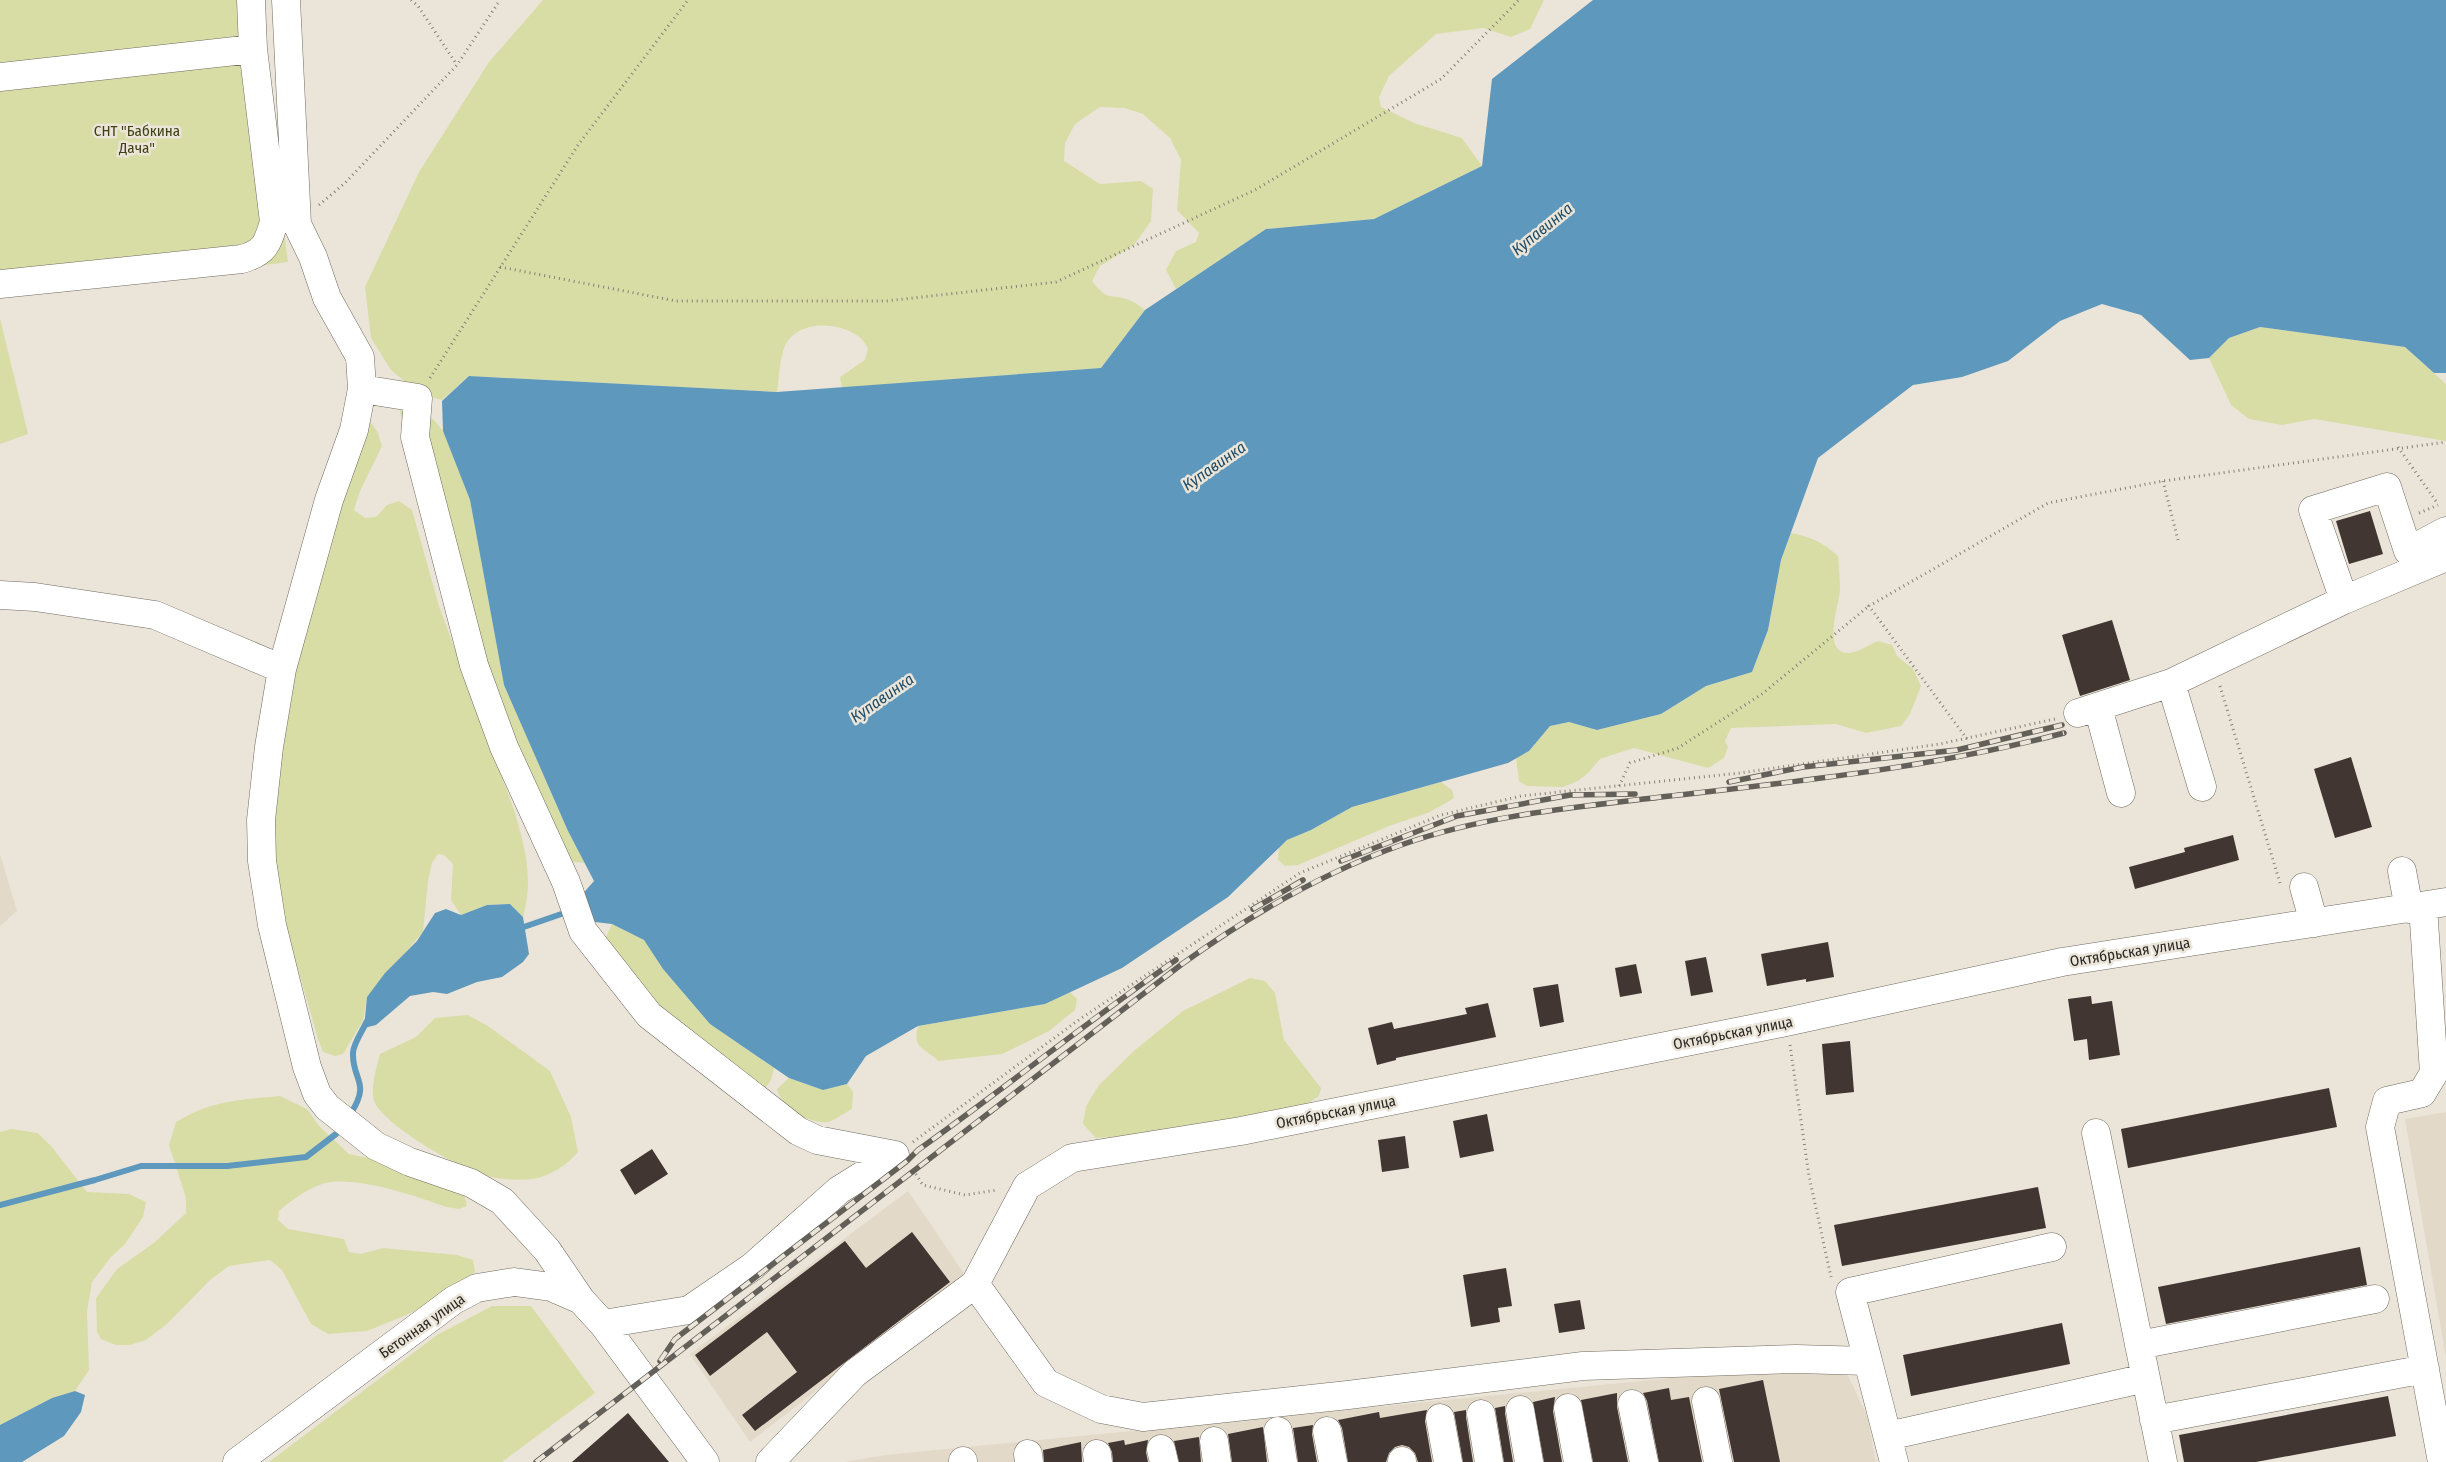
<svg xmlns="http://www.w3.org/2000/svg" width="2446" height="1462" viewBox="0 0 2446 1462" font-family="'Fira Sans Condensed',sans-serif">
<rect width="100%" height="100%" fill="#ebe5d9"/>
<path fill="#e3d9c8" d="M0 854 17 911 0 926Z
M2446 1112V1358L2405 1119Z
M908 1191 965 1275 750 1442 690 1354Z
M1844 1367 1867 1416 1876 1462H844L886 1455 1743 1371Z"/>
<path fill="#d8dda6" d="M0 0H265C268 87 276 175 288 262L119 284 0 294Z
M543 0H1544L1530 29 1511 37 1483 28 1436 34 1389 76 1379 97 1381 107 1414 123 1462 138 1482 166 1374 219 1266 229 1176 289 1166 270 1176 251 1196 242 1199 233 1177 210 1181 160 1170 138 1143 114 1125 108 1100 107 1075 124 1065 143 1064 161 1100 184 1141 181 1153 189 1151 221 1134 245 1100 266 1092 281C1109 304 1112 292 1131 301 1136 303 1141 307 1145 310L1101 368 842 388 840 377 865 360 868 348C865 344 862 338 858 336 837 321 797 320 785 346 779 360 779 378 777 392L469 376 442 400 420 394 391 370 371 338 365 287 419 172 489 62Z
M0 318 28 434 0 444Z
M2260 327 2405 347 2446 384V441L2314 419 2282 425 2249 419 2231 405 2209 358 2229 338Z
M403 404 427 412 443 431 470 500 504 685 568 831 585 863 565 861 540 809 404 428 400 412Z
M359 420 370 421 378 433 382 446 360 491 354 510 365 518 376 517 387 505 399 501 412 510 439 606 514 810C525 847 534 878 523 917L510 904 487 905 461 915 451 900 453 864 444 855 438 854 432 863 428 881 423 932 367 997 363 1021 343 1054 335 1056 323 1052 318 1039 275 888 271 812 283 720Z
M1791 533C1810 537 1823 542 1838 556 1839 567 1840 579 1840 591 1839 605 1821 653 1849 653 1857 653 1870 644 1878 641L1892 645 1897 656 1913 669 1921 686 1910 714 1901 726 1866 733 1836 724 1731 728 1725 741 1728 747 1724 758 1708 768 1634 748 1600 759 1588 773 1578 781 1563 787 1527 786 1519 781 1516 758 1529 751 1550 726 1569 722 1597 730 1661 714 1706 686 1752 672 1768 630 1781 560Z
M1441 782 1452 790 1454 798 1430 812 1389 826 1298 865 1285 866 1278 860 1279 847 1287 840 1311 830 1352 807Z
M612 924 644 940 663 969 710 1024 774 1068 771 1080 764 1090 657 1012 611 950 606 937Z
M1250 978 1265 981 1275 993 1284 1040 1321 1088 1319 1096 1307 1104 1150 1134 1096 1138 1083 1124 1086 1106 1099 1085 1135 1050 1183 1011Z
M1070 992 1077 999 1075 1010 1049 1031 1002 1054 938 1061C924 1047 912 1049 918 1026L1045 1004Z
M468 1015 488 1026 550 1071 571 1117 578 1152C567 1165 551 1176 533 1179 522 1180 503 1180 492 1177 463 1171 388 1128 375 1103 369 1092 377 1066 380 1054L416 1037 435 1018Z
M789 1078 823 1090 847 1084 853 1092 852 1109C845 1112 835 1121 827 1122 808 1124 781 1107 777 1089Z
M280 1096 307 1109 319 1126 349 1154 382 1161 464 1193 467 1206 459 1209 446 1207C415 1196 358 1176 325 1183 308 1188 292 1200 279 1211L278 1220 288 1229 344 1239 349 1252 361 1254 383 1248 457 1255 473 1260 475 1272 443 1297 404 1316 367 1331 328 1334 311 1324 282 1270 270 1260 229 1266 210 1280 168 1323 146 1340 130 1345H116L101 1339 97 1332 96 1298 117 1269 155 1242 186 1213V1198L169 1145 176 1122C212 1100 239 1100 280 1096Z
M11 1129 38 1133 51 1146 87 1192 129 1194 146 1202 143 1217 125 1244 110 1258 92 1282 87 1312 89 1370 75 1391 52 1398 0 1425V1132Z
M492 1306H531L595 1393 502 1462H269L437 1335Z"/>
<path fill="#5e98bd" d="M1593 0H2446V373H2434L2405 347 2260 327 2229 338 2209 358 2190 360 2141 315 2102 304 2060 321 2008 361 1962 377 1913 385 1818 458 1781 560 1768 630 1752 672 1706 686 1661 714 1597 730 1569 722 1550 726 1529 751 1508 763 1352 807 1311 830 1287 840 1228 897 1122 968 1045 1004 918 1026 866 1056 847 1084 823 1090 789 1078 710 1024 663 969 644 940 612 924 595 922 580 897 594 881 568 831 504 685 470 500 443 431 442 401 469 376 777 392 1101 368 1145 310 1266 229 1374 219 1482 166 1492 79Z
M510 904 523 917 529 954 523 962 502 977 477 982 447 994 433 992 410 996 376 1025 364 1028 367 997 385 973 417 941 435 913 446 909 461 915 487 905Z
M75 1391 85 1395 81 1412 64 1436 22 1462H0V1425L52 1398Z"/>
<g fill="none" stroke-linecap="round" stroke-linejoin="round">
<path stroke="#5e98bd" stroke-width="6" d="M518 929 570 911
M351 1113C371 1082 352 1080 353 1053 353 1044 363 1030 367 1021
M0 1205 95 1180 141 1166H227L306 1157 336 1134"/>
</g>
<path fill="#413632" d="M2370 511 2383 554 2349 564 2336 521Z
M2112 620 2130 680 2080 696 2062 635Z
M2351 757 2372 827 2335 838 2314 769Z
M2233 835 2239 860 2135 889 2129 867 2185 852 2184 848Z
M1828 942 1834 977 1806 982V979L1767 986 1761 954Z
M1706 957 1713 992 1691 996 1685 961Z
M1636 964 1642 993 1620 997 1615 968Z
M1558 984 1564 1022 1540 1027 1533 988Z
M2091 996 2092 1004 2112 1001 2120 1055 2089 1060 2087 1039 2074 1041 2068 999Z
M1488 1003 1496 1037 1396 1058V1060L1377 1065 1368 1028 1392 1022 1394 1029 1467 1014 1465 1008Z
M1850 1041 1854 1092 1826 1095 1822 1044Z
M2329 1088 2337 1127 2128 1168 2121 1129Z
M1487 1114 1494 1151 1460 1158 1453 1121Z
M1405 1136 1409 1168 1382 1172 1378 1140Z
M652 1149 668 1174 635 1195 620 1170Z
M2038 1187 2046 1228 1842 1266 1834 1225Z
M912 1232 950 1282 755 1431 742 1415 797 1372 767 1332 710 1376 695 1355 845 1241 866 1268Z
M2360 1247 2367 1285 2166 1324 2158 1287Z
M1506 1268 1512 1306 1498 1308 1500 1322 1471 1327 1463 1275Z
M1580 1300 1585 1329 1559 1333 1554 1304Z
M2062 1323 2070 1364 1911 1396 1903 1355Z
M1763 1380 1780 1462H1734L1719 1389Z
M1669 1388 1671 1400 1689 1397 1702 1462H1659L1647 1401 1643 1393Z
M1617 1393V1407L1628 1462H1593L1581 1400Z
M2388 1396 2396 1436 2256 1462H2184L2179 1435Z
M1555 1397 1553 1411 1562 1462H1544L1533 1402Z
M1505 1406V1413L1513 1462H1504L1495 1408Z
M1427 1410 1425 1421 1432 1462H1418L1415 1453 1409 1447 1402 1445 1395 1447 1389 1453 1386 1462H1348L1342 1428 1338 1420 1379 1412 1380 1418Z
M1466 1410V1417L1473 1462H1463L1454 1412Z
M628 1413 669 1462H572Z
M1313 1425 1312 1434 1317 1462H1298L1293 1428Z
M1263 1427 1267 1462H1232L1228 1434Z
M1199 1437 1201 1462H1179L1174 1441Z
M1124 1440 1125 1445 1148 1440 1146 1452 1148 1462H1113L1112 1452 1108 1443Z
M1081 1442 1082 1462H1044L1043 1450Z"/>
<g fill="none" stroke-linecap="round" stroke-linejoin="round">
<defs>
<path id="minor" d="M286 0 297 224 313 257 327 298 360 357 362 389 354 430 329 500 282 669 269 747 261 820 262 861 272 925 307 1067 317 1094 327 1107 376 1146 410 1162 471 1183 502 1201 547 1250 581 1300
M0 77 253 49
M0 284 242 259C265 252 267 245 274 222L253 49 251 0
M362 389 418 398 415 437 474 665 504 747 566 882 583 931 649 1015 798 1131 817 1140 895 1155
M0 595 35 597 155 615 282 669
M2344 600 2313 510 2387 487 2408 551 2446 531
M2171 683 2202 787
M2098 707 2121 793
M2078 713 2171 683 2344 600 2446 557
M2402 871 2409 909
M2304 887 2314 923
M2423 906 2434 1073 2422 1093 2387 1101 2380 1127 2442 1462
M2096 1133 2163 1462
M603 1324 689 1310 752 1267 839 1190 895 1155
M2139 1345 2375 1299
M1868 1361 1850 1292 2052 1247
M1706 1401 1718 1462
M1632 1404 1644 1462
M1568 1408 1578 1462
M1520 1410 1529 1462
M1481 1414 1489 1462
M1440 1418 1448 1462
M2154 1420 2425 1369
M1278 1431 1283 1462
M1327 1431 1333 1462
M1888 1436 2146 1378
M1214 1441 1217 1462
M1161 1449 1164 1462
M1028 1454 1029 1462
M1097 1454 1098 1462
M963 1461V1462
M1402 1461V1462
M237 1462 454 1300 477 1288 514 1282 551 1287 581 1300 603 1324 705 1462
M770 1462 855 1373 975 1284
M1894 1462 1868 1361 1796 1359 1583 1366 1348 1395 1143 1417 1101 1409 1046 1383 975 1284 1027 1186 1072 1158 1241 1131 1786 1022 2062 962 2446 902"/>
</defs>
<use href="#minor" stroke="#716b61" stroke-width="29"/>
<path stroke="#858178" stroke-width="3" stroke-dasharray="1 4" stroke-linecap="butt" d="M411 0 418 6 457 65
M319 205 345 183 457 65 500 0
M500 267 676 301H886L1056 282 1255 190 1441 79 1519 0
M430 378 578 145 688 0
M2398 447 2438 504
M2163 481 2178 540
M2419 513 2438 505
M2220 686 2280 883
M1967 739 1869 606 2048 503 2163 481 2446 442
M1619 786 1630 763 1678 748 1762 694 1869 606
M1790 1045 1809 1176 1831 1277
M913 1142 1080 1019 1300 873 1441 815 1521 796 1740 773 1940 744 2055 719
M913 1170 923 1185 965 1195 997 1190"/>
<use href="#minor" stroke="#fff" stroke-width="28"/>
<defs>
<path id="rail" d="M1729 782 1803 767 1957 750 2062 725
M1341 861 1457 816 1570 795 1635 794
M1253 909 1303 880
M660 1361 675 1339 907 1161 918 1150C1005 1088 1088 1021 1176 960
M536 1462 1182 964C1250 915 1322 873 1401 845 1488 814 1579 807 1670 796 1802 781 1935 767 2064 733"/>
</defs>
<use href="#rail" stroke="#636059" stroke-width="5.5"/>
<use href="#rail" stroke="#ebe5d9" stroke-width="4" stroke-dasharray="11" stroke-linecap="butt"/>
</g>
<g text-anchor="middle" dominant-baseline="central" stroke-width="5" stroke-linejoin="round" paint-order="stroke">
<g font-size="15" fill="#3e4111" stroke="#ebe5d9">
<text x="137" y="131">СНТ "Бабкина<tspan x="137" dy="17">Дача"</tspan></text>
</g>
<g font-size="15" fill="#292722" stroke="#ebe5d9">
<text transform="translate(2130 952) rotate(-9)">Октябрьская улица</text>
<text transform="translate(1733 1033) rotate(-11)">Октябрьская улица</text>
<text transform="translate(1336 1112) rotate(-11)">Октябрьская улица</text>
<text transform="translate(422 1326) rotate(-35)">Бетонная улица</text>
</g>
<g font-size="16" font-style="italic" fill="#1e4b66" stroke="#ebe5d9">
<text transform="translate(1542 229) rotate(-39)">Купавинка</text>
<text transform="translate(1214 466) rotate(-35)">Купавинка</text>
<text transform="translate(882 698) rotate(-35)">Купавинка</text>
</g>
</g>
</svg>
